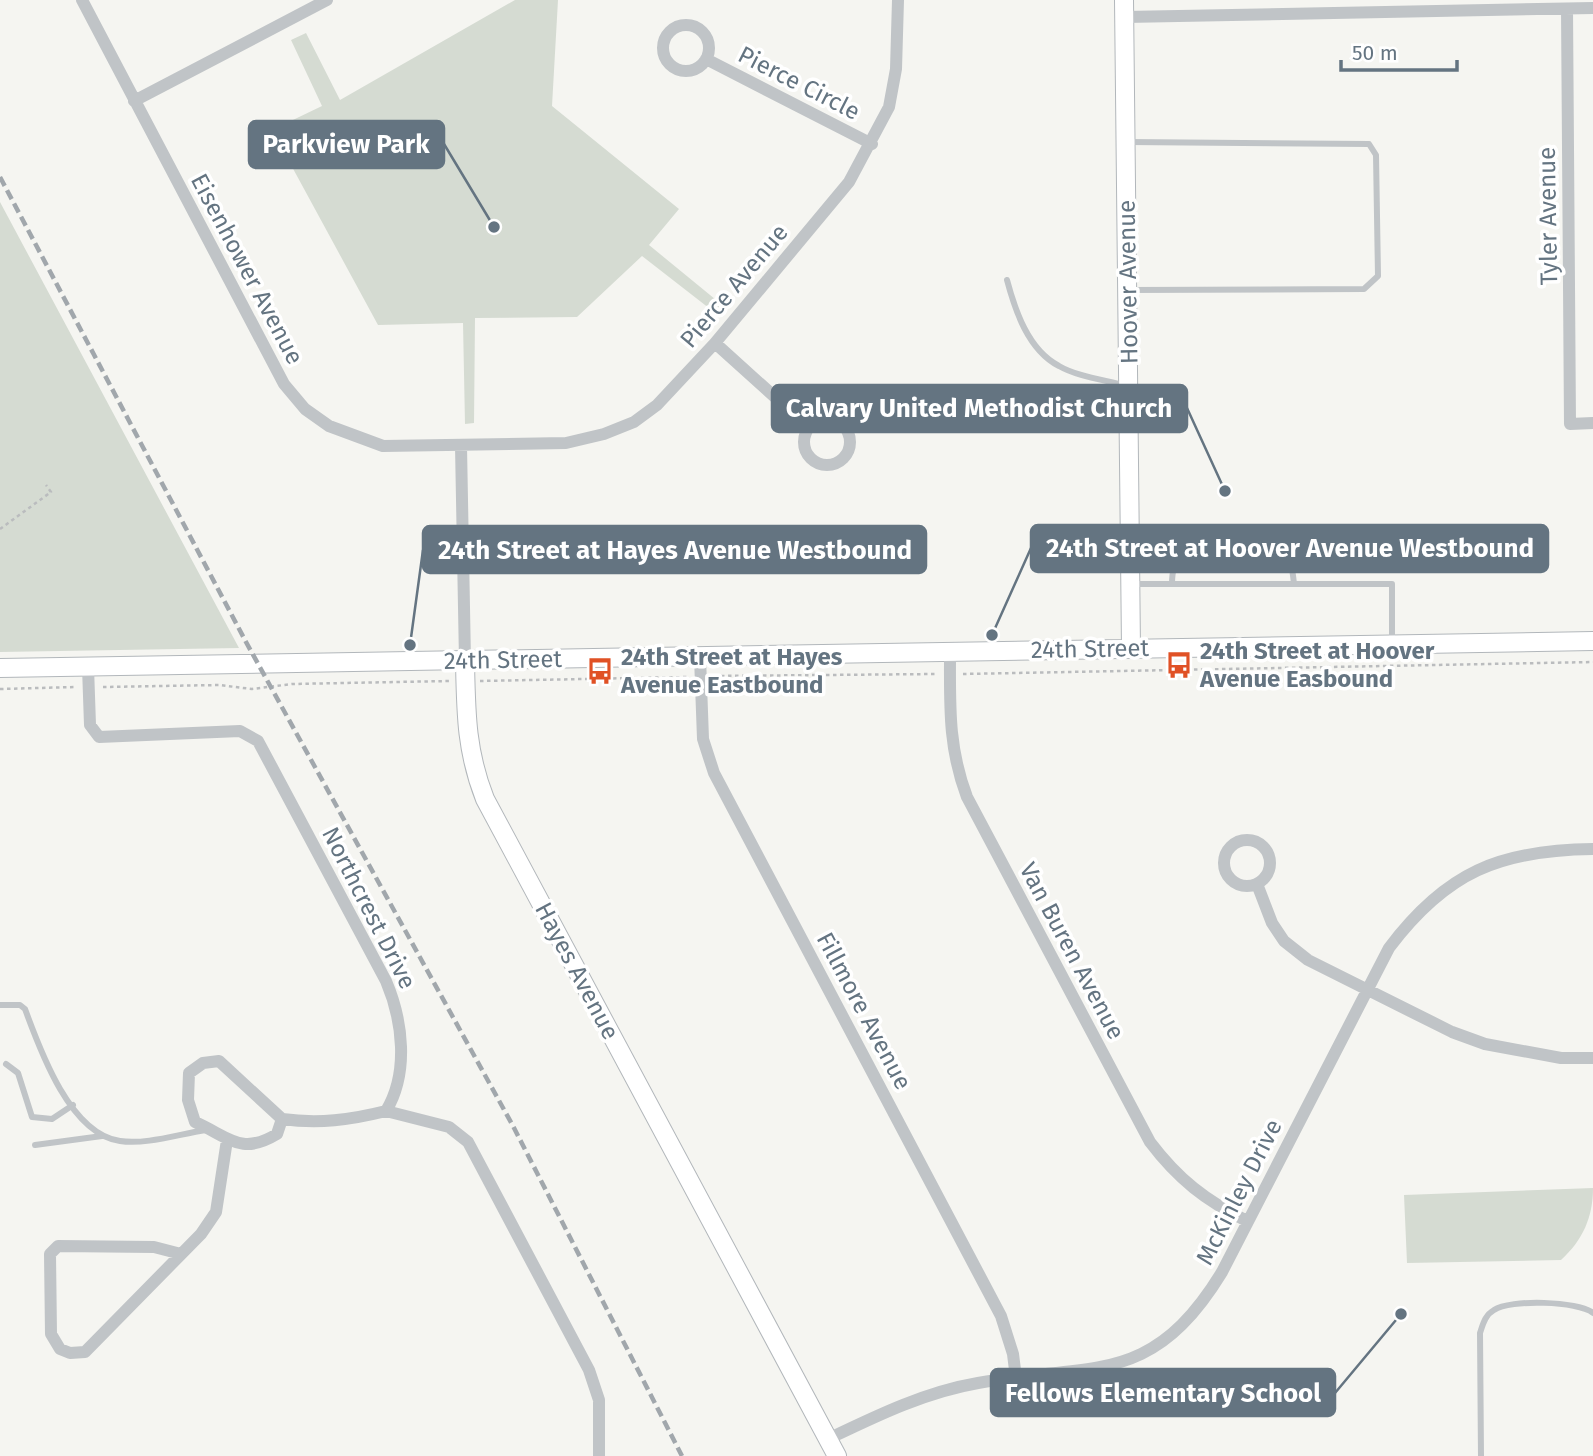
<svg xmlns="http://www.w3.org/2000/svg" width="1593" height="1456" viewBox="0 0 1593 1456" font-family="'Fira Sans',sans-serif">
<rect width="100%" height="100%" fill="#f5f5f1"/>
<path fill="#d5dbd2" d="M515 0H558L552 106 679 209 649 245 721 304 714 312 642 256 577 317 475 318 474 423 465 424 463 323 378 325 272 130 322 106 291 40 306 33 340 100Z
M0 202 239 648 0 652Z
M1593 1188C1593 1217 1583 1240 1561 1260L1407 1263 1404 1195Z"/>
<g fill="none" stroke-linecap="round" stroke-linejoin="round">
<defs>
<path id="secondary" d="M1124 0 1131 648
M465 661C466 712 466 751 485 799L837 1456
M0 668 1593 641"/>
</defs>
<use href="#secondary" stroke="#b2b7bb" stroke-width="20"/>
<path stroke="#babcbe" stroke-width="2.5" stroke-dasharray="3.5 3.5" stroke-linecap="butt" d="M0 529 51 492 46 485
M963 674 1593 662
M714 676 935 674
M480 681 687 677
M103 687 219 685 252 689 292 684 449 681
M0 689 75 687"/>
<path stroke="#c0c4c7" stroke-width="6" d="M1128 142 1369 144 1376 155 1378 276 1364 289 1129 290
M1007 280C1015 310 1028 350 1059 366 1078 377 1106 380 1127 386
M1133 584H1392V643
M1172 584C1172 574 1174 561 1182 554 1199 541 1271 536 1285 554 1292 563 1293 574 1294 584
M0 1005H20L25 1009C40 1050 70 1134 120 1141 146 1145 179 1134 206 1130
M6 1064 18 1073 32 1117 52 1119 73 1105
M35 1145 102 1136
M1481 1456 1480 1333C1483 1324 1485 1315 1494 1310 1510 1299 1578 1301 1593 1313"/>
<path stroke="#c0c4c7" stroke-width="12" d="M82 0 284 384 305 409 329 426 383 446 566 443 604 434 634 422 657 405 715 343 849 182 889 107 896 69 898 0
M1567 9 1570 424 1593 423
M1125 17 1593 8
M663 48a23 23 0 1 1 46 0a23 23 0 1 1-46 0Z
M706 59 872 144
M134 101 327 0
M715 343 808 427
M804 442a23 23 0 1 1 46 0a23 23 0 1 1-46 0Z
M461 446 465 661
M950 652C950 705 948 747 967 797L1150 1142C1178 1179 1206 1201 1247 1221
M700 657 703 739 714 773 1001 1316 1013 1354 1016 1378
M88 667 90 725 99 737 240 731 258 741 386 981C403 1021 409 1073 386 1111L449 1127 468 1142 589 1370 599 1400V1456
M1224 863a23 23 0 1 1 46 0a23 23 0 1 1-46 0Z
M1257 884 1272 923 1284 941 1308 960 1452 1032 1485 1044 1561 1058H1593
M282 1119 219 1061 203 1063 189 1073 188 1100 195 1122C229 1137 241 1156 277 1134L282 1119C319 1124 350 1120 386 1111
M181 1254 154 1247 58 1246 50 1254 51 1334 60 1349 70 1353 85 1352 201 1234 216 1212 227 1140
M828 1439C876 1416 925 1392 978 1383 1093 1362 1151 1388 1222 1272L1389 948C1446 872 1500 850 1593 849"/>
<use href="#secondary" stroke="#fff" stroke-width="18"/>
<path stroke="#a1a7ac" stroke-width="4.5" stroke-dasharray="10 5" stroke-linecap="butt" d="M0 177 246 642 513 1126 682 1456"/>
</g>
<defs>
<symbol id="bus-bare" viewBox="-9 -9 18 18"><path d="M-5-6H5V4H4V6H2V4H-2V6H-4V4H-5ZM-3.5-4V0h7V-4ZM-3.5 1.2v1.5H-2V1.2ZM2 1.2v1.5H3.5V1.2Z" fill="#e05125" stroke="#fff" stroke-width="2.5" paint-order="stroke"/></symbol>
</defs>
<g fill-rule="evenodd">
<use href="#bus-bare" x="1160" y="646" width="38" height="38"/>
<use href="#bus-bare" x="581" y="652" width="38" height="38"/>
</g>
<g text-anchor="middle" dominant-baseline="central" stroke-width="7" stroke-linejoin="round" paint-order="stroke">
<g font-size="24" fill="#647481" stroke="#fff">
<text transform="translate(799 83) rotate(27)">Pierce Circle</text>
<text transform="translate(1548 216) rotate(-91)">Tyler Avenue</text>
<text transform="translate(247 269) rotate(62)">Eisenhower Avenue</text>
<text transform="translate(1128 282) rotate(-91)">Hoover Avenue</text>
<text transform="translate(734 286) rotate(-50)">Pierce Avenue</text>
<text transform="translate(1090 649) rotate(-1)">24th Street</text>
<text transform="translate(503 660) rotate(-1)">24th Street</text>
<text transform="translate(369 908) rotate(63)">Northcrest Drive</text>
<text transform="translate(1072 951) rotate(62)">Van Buren Avenue</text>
<text transform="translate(577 971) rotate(62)">Hayes Avenue</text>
<text transform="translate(864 1011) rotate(62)">Fillmore Avenue</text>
<text transform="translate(1239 1192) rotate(-63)">McKinley Drive</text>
</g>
<g font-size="24" font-weight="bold" fill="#647481" stroke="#fff" text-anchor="start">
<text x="1200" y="651">24th Street at Hoover<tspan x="1200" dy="28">Avenue Easbound</tspan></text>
<text x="621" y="657">24th Street at Hayes<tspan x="621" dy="28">Avenue Eastbound</tspan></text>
</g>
</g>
<path fill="none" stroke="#647481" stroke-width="2.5" d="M494 227L444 144M1225 491L1187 408M992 635L1031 548M410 645L423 550M1401 1314L1335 1393"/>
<g fill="#647481" stroke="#fff" stroke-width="2.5">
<circle cx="494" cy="227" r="7"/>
<circle cx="1225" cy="491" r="7"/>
<circle cx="992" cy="635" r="7"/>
<circle cx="410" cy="645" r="7"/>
<circle cx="1401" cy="1314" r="7"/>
</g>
<g fill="#647481" stroke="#647481" stroke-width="2.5">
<rect x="249" y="121" width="195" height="47" rx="7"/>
<rect x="772" y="385" width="415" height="47" rx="7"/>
<rect x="1031" y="525" width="517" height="47" rx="7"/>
<rect x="423" y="526" width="503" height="47" rx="7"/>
<rect x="991" y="1369" width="344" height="47" rx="7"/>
</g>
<g font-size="26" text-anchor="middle" font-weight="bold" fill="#fff">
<text x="346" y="153">Parkview Park</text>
<text x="979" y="417">Calvary United Methodist Church</text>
<text x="1290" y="557">24th Street at Hoover Avenue Westbound</text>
<text x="675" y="559">24th Street at Hayes Avenue Westbound</text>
<text x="1163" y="1402">Fellows Elementary School</text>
</g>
<path d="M1341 60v10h116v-10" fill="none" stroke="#647481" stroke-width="3.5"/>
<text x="1352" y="60" font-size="21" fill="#647481" stroke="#ffffff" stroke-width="5" paint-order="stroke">50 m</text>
</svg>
